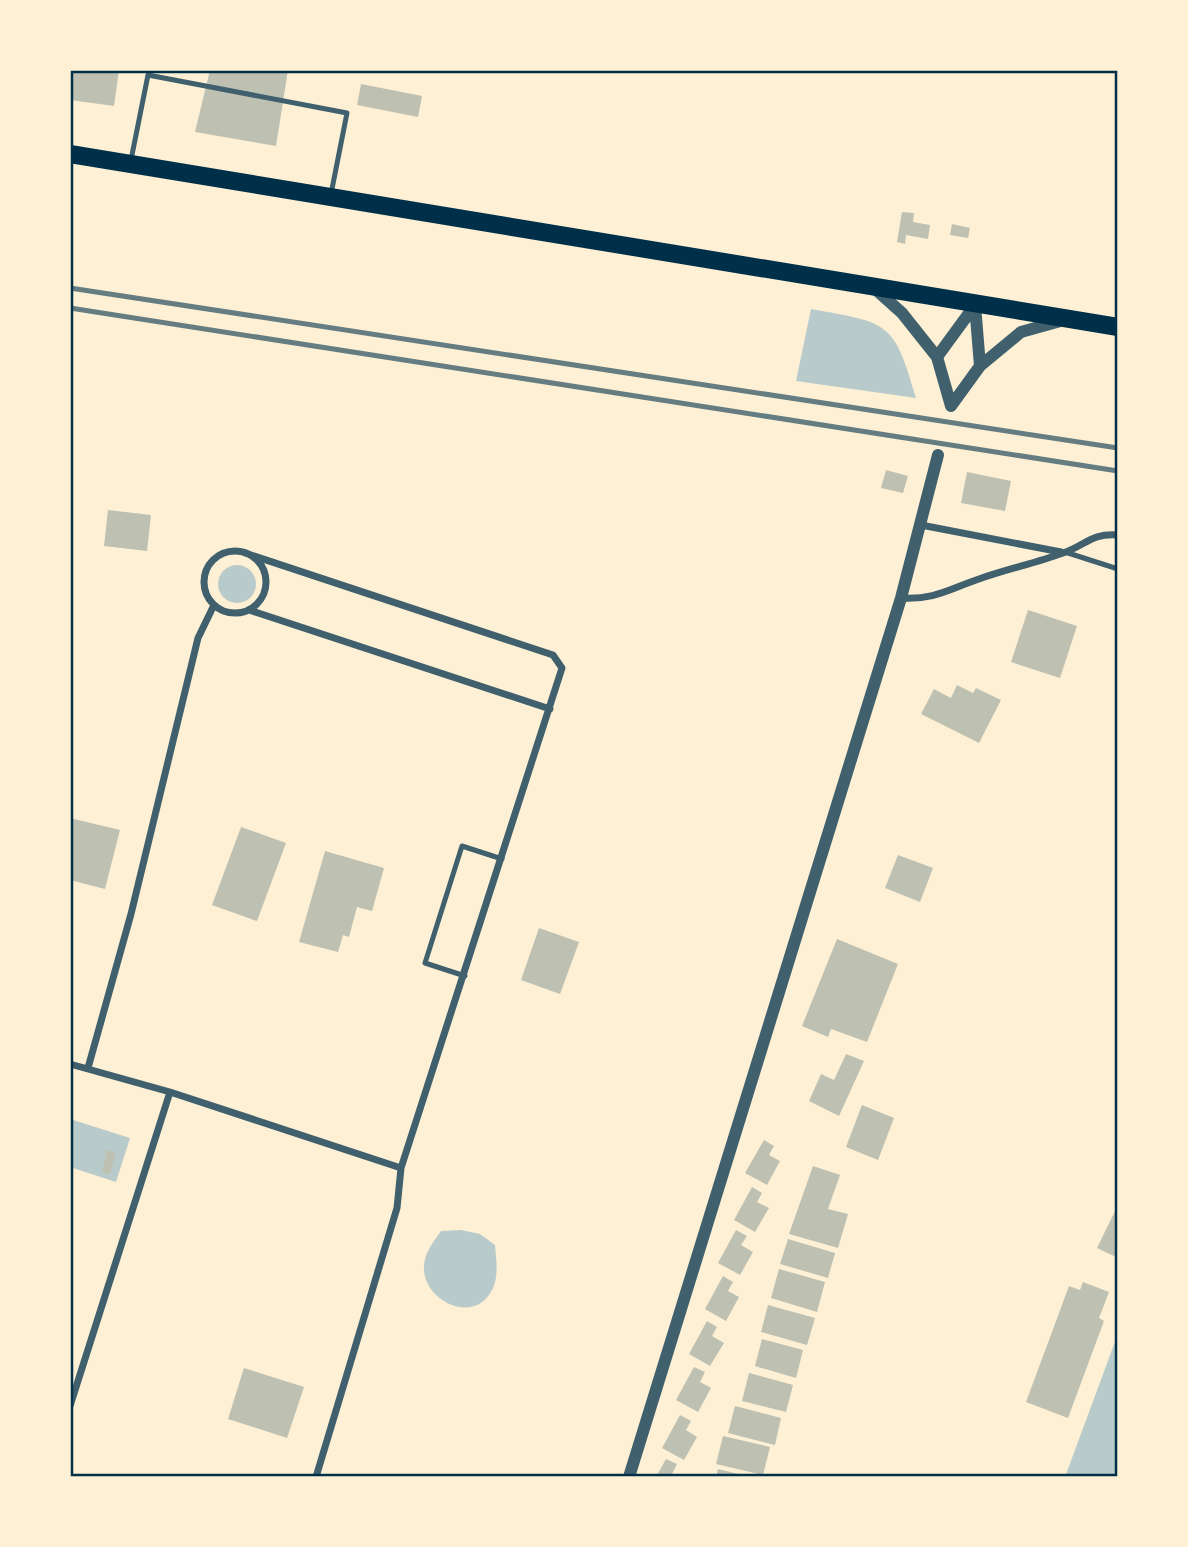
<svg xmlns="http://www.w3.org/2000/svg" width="1188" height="1547" viewBox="0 0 1188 1547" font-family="'Times New Roman',serif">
<rect width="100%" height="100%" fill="#fdf0d5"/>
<path fill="#b9caca" d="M811 309C889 323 894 321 916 398L796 381Z
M218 584a19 19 0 1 1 38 0a19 19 0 1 1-38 0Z
M70 1119 130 1138 116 1182 70 1167Z
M461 1230 480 1234 495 1245C496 1258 499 1275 493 1288 476 1327 421 1301 424 1265 425 1252 434 1241 441 1231Z
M1116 1339 1118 1477H1065Z"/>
<path fill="#bec0b2" d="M70 70H119L114 106 70 100Z
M210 70H288L276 146 195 132Z
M361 84 422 96 418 117 357 105Z
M902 212 914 213 913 222 930 225 928 239 906 235 905 244 897 242Z
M952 224 970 228 968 238 950 235Z
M886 470 908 476 903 493 881 488Z
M967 472 1011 481 1005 511 961 503Z
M108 510 151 515 147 551 104 546Z
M1028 610 1077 626 1060 678 1011 662Z
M957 685 973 693 976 688 1001 700 979 743 921 714 934 689 951 698Z
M70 818 120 830 105 889 70 880Z
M241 827 286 843 257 921 212 905Z
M325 851 384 868 372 911 357 907 349 937 343 935 338 952 299 942Z
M898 855 933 868 920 902 885 888Z
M539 928 579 942 560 994 521 980Z
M837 939 898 964 867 1042 831 1029 828 1037 802 1026Z
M846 1054 864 1061 839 1116 809 1101 821 1074 834 1080Z
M862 1105 894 1118 878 1160 846 1147Z
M764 1140 774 1146 769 1155 780 1161 767 1185 745 1173Z
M107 1150 116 1152 110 1174 102 1172Z
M813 1166 840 1175 828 1209 848 1214 838 1248 789 1234Z
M752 1187 762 1193 757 1202 769 1208 755 1232 734 1220Z
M1115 1211 1118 1213V1258L1097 1248Z
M736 1230 747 1236 741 1245 753 1252 740 1275 718 1263Z
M788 1239 835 1253 828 1278 780 1264Z
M779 1269 825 1282 817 1312 771 1298Z
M723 1276 733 1282 728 1291 739 1297 726 1321 705 1309Z
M1083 1282 1109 1292 1099 1318 1104 1321 1068 1418 1026 1402 1069 1286 1080 1290Z
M768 1305 815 1318 807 1345 761 1332Z
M707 1321 717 1327 712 1336 724 1343 710 1366 689 1354Z
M762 1339 803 1350 796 1378 755 1366Z
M694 1367 705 1372 700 1382 711 1388 698 1412 676 1400Z
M244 1368 304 1387 287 1438 228 1419Z
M749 1373 793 1385 786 1412 742 1401Z
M735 1406 781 1418 775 1445 728 1433Z
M680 1415 691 1421 686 1430 697 1437 684 1460 662 1448Z
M723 1436 770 1447 763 1475 716 1464Z
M666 1459 677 1464 672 1474 677 1477H656Z
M718 1469 747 1476 746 1477H716Z"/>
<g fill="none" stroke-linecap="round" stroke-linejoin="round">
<path stroke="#3f606c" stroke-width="5" d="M131 160 148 75 347 113 331 194
M1065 552 1118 569
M465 976 425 963 462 846 502 859"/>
<path stroke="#3f606c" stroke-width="7" d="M921 525 1061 552
M204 582a31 31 0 1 1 62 0a31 31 0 1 1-62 0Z
M245 553 553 655 562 668 401 1168 397 1208 316 1477
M901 598C935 600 949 589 979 579 1007 569 1036 563 1063 553 1086 545 1091 533 1118 535
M249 610 550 709
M70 1064 170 1092 401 1168
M88 1068 131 914 198 638 214 605
M70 1406 170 1092"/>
<path stroke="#3f606c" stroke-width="12" d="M873 287 902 313 937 357 951 406
M975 305 980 366
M937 357 975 305
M951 406 980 366 1021 332 1064 320
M629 1477 901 598 938 455"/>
<path stroke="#003049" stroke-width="18" d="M70 154 1118 327"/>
<path stroke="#657d81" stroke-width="5" d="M70 288 1118 448
M70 308 1118 471"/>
</g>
<rect width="1188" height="1547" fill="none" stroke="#fdf0d5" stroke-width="144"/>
<rect x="72" y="72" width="1044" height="1403" fill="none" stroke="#003049" stroke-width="2.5"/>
</svg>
